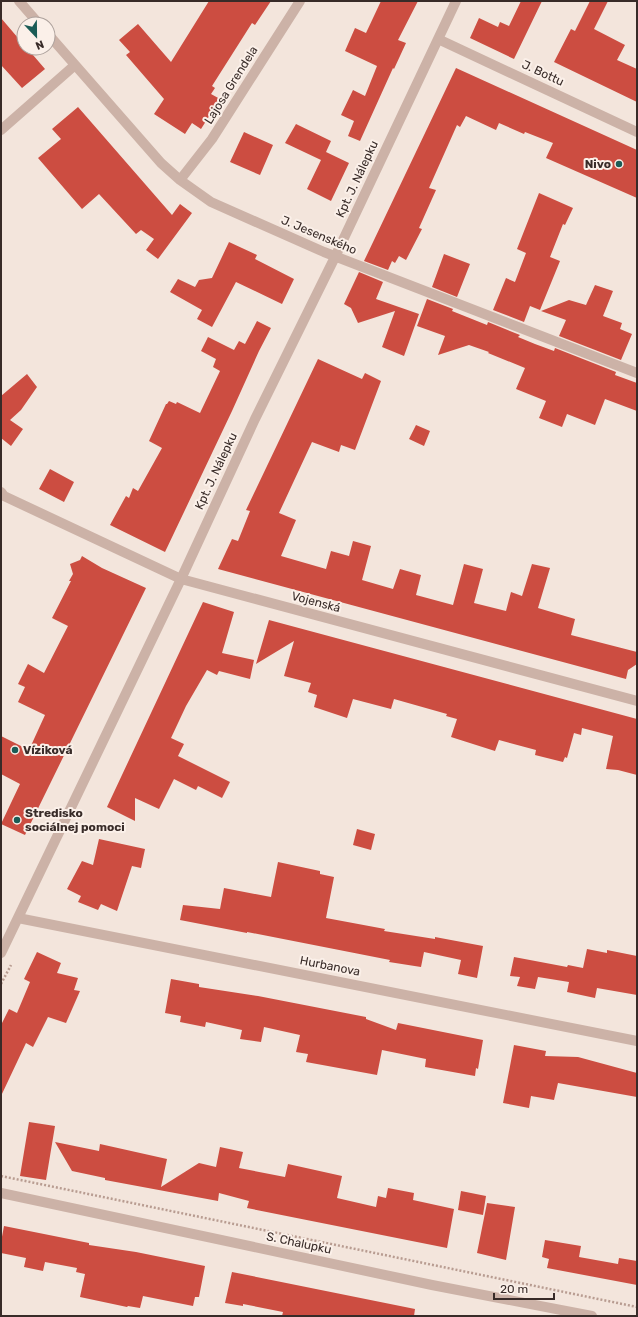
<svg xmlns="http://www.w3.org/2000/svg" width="638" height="1317" viewBox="0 0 638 1317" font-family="Rubik,sans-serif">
<rect width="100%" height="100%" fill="#f3e5dc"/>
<path fill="#cc4d41" d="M209 1H271L255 25 252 23 212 86 215 88 211 94 220 99 201 129 192 123 185 134 154 114 164 99 126 55 130 52 119 40 138 24 171 62Z
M381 1H418L398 40 406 43 394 69 393 68 360 141 348 136 354 121 341 115 353 90 365 96 377 66 345 51 355 28 366 33Z
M521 1H542L514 59 470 38 479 18 498 27 500 22 509 26Z
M590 1H608L594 29 625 45 617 60 637 69V102L554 62 571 29 575 31Z
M1 18 24 45V48H27L45 69 22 88 1 65Z
M456 68 637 150V198L546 158 553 143 525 132 524 134 499 123 496 130 466 116 460 127 457 125 429 188 436 190 419 228 422 229 406 260 399 256 395 263 392 261 388 270 364 261Z
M78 107 172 215 180 204 192 213 158 259 146 250 154 239 141 230 136 234 99 194 82 209 38 158 61 139 52 129Z
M296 124 331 141 326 152 349 163 331 201 307 189 321 160 285 143Z
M244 132 273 145 260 175 230 162Z
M539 193 573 208 565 225 563 224 550 257 560 261 540 310 530 306 524 322 493 310 506 278 515 282 526 253 517 249Z
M229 242 257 255 255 259 294 279 282 304 236 282 212 327 197 319 202 310 170 292 178 279 195 287 199 280 212 278Z
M444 254 470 264 457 297 432 287Z
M359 272 383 282 376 299 419 314 404 356 382 347 395 311 358 323 351 308 344 304Z
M595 285 613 291 603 316 622 323 620 329 632 334 621 360 559 336 566 320 541 311 569 300 586 305Z
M427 299 453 309 452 311 487 325 488 322 520 335 518 337 535 344 554 351 555 348 616 372 615 375 637 383V411L605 399 595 425 567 414 562 427 539 418 546 401 516 389 525 368 488 353 489 352 469 345 438 355 445 336 417 326Z
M257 321 271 328 259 351 232 411 165 552 110 525 126 496 129 498 133 488 138 491 162 448 149 441 166 404H167L169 401 176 404 177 402 200 413 220 371 213 367 216 359 201 351 208 337 234 350 239 341 245 344Z
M318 359 362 379 365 373 381 381 355 450 341 445 339 452 312 442 279 513 296 520 281 556 326 569 331 551 349 556 353 541 371 546 362 580 393 589 400 569 421 575 416 595 453 605 464 564 483 569 474 603 506 611 511 592 522 596 532 564 550 568 538 608 575 619 571 635 637 652V664L628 670 626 679 218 569 232 539 238 541 250 511 246 510Z
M27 374 37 387 21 410 10 420 23 429 11 446 1 438V396Z
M416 425 430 431 424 446 409 439Z
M50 469 74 482 64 502 39 489Z
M82 556 102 568 146 588 25 835 1 824 20 784 1 774V736L29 750 45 715 18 702 25 687 18 684 28 664 44 673 68 626 52 618 71 581H69L73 574 70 564 80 560Z
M203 602 234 612 222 653 254 660 250 679 219 671 217 675 207 670 186 706 171 738 184 744 178 756 230 782 222 798 198 786 196 790 174 779 159 809 135 798V821L107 807Z
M269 620 637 719V775L618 770 606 769 613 736 582 728 581 735 574 733 567 758 565 757 563 762 535 755 536 750 499 740 495 751 451 737 457 719 446 716 447 714 394 699 391 709 353 699 347 718 314 707 317 695 308 692 311 683 284 676 294 641 256 664Z
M357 829 375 834 371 850 353 845Z
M99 839 145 849 141 868 132 866 117 911 101 904 98 910 78 902 81 896 67 889 82 861 93 865Z
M278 862 320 871V874L334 877 326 918 385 929 384 931 435 939V937L483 946 477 978 458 974 461 960 424 952 421 967 389 962 390 960 247 932V933L180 920 183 905 220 909 224 888 271 897Z
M587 949 607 953V950L637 956V995L597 988 595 998 567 992 569 982 538 977 535 989 517 986 520 977 510 976 514 957 567 967 568 965 583 968Z
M37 952 61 963 57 973 78 978 74 990 80 991 66 1023 48 1017 33 1047 26 1043 1 1096V1025L9 1009 17 1013 30 982 24 979Z
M171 979 199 984V987L258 996 366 1017V1019L396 1030 398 1023 483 1040 478 1069 476 1068 475 1076 425 1067 426 1059 382 1050 377 1075 306 1062 308 1054 296 1052 300 1035 264 1027 261 1042 240 1039 242 1030 206 1022 205 1027 180 1022 181 1016 165 1013Z
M514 1045 546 1051 545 1056 578 1057 637 1073V1097L558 1083 554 1100 531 1096 529 1108 503 1103Z
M29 1122 55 1126 46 1180 20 1176Z
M55 1142 99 1151 100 1144 167 1159 161 1187 199 1163 216 1167 220 1147 243 1152 239 1168 285 1177 288 1164 342 1176 337 1198 376 1207 378 1196 386 1198 388 1188 414 1193 413 1200 454 1209 447 1248 247 1208 249 1201 219 1193 218 1201 105 1180V1178L72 1171Z
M461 1191 486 1196 483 1215 458 1210Z
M487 1203 515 1207 506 1260 477 1253Z
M4 1226 89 1243V1245L136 1252 205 1266 199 1297H195L193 1306 143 1296 140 1308 128 1306 127 1307 80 1297 85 1274 76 1272 77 1268 45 1262 43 1271 24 1267 26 1258 1 1253V1242Z
M545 1240 581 1246 579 1257 618 1264 619 1258 637 1261V1285L547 1268 549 1259 542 1257Z
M232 1272 415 1309 414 1316H282L283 1312 243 1304V1306L225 1303Z"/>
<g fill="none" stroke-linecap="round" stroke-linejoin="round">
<path stroke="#b89c91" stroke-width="2.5" stroke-dasharray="2 2" stroke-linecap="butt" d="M1 984 11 965
M1 1176 637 1307"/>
<path stroke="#ccb2a7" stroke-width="10" d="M19 1 39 24
M48 34 161 163 180 180 211 202 324 252 637 373
M438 39 637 132
M1 130 75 65
M180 180 212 139 300 1
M1 492 4 496 181 579 637 701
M18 918 637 1041
M1 953 181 579 255 419 335 257 456 1
M1 1193 432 1285 592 1316"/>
</g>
<g fill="#1b5c56" stroke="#fbf0e9" stroke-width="1.5">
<circle cx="619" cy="164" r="4"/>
<circle cx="15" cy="750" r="4"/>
<circle cx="17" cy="820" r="4"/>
</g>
<g text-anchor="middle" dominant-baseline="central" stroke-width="4" stroke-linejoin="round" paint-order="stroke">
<g font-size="12" fill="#382b28" stroke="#fbf0e9">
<text transform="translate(543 73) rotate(25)">J. Bottu</text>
<text transform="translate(231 85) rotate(-58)">Lajosa Grendela</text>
<text transform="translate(357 179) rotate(-65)">Kpt. J. Nálepku</text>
<text transform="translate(319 235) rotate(23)">J. Jesenského</text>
<text transform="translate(216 471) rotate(-65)">Kpt. J. Nálepku</text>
<text transform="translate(316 602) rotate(15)">Vojenská</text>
<text transform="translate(330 966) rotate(11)">Hurbanova</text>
<text transform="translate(299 1243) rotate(12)">S. Chalupku</text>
</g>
<g font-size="12" font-weight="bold" fill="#382b28" stroke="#fbf0e9" text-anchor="start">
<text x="611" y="164" text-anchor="end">Nivo</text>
<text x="23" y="750">Víziková</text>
<text x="25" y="813">Stredisko<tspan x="25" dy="14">sociálnej pomoci</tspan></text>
</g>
</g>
<rect width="638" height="1317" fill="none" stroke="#382b28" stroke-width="4"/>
<g transform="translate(36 36) rotate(158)"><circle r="19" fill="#fbf0e9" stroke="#ada19c"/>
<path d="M0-3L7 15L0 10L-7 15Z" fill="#1b5c56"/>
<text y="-6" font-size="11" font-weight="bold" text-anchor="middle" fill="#382b28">N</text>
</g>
<path d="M494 1293v6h60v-6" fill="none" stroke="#382b28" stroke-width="2"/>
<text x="500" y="1293" font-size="12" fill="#382b28" stroke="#fbf0e9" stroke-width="3" paint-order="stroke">20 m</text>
</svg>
